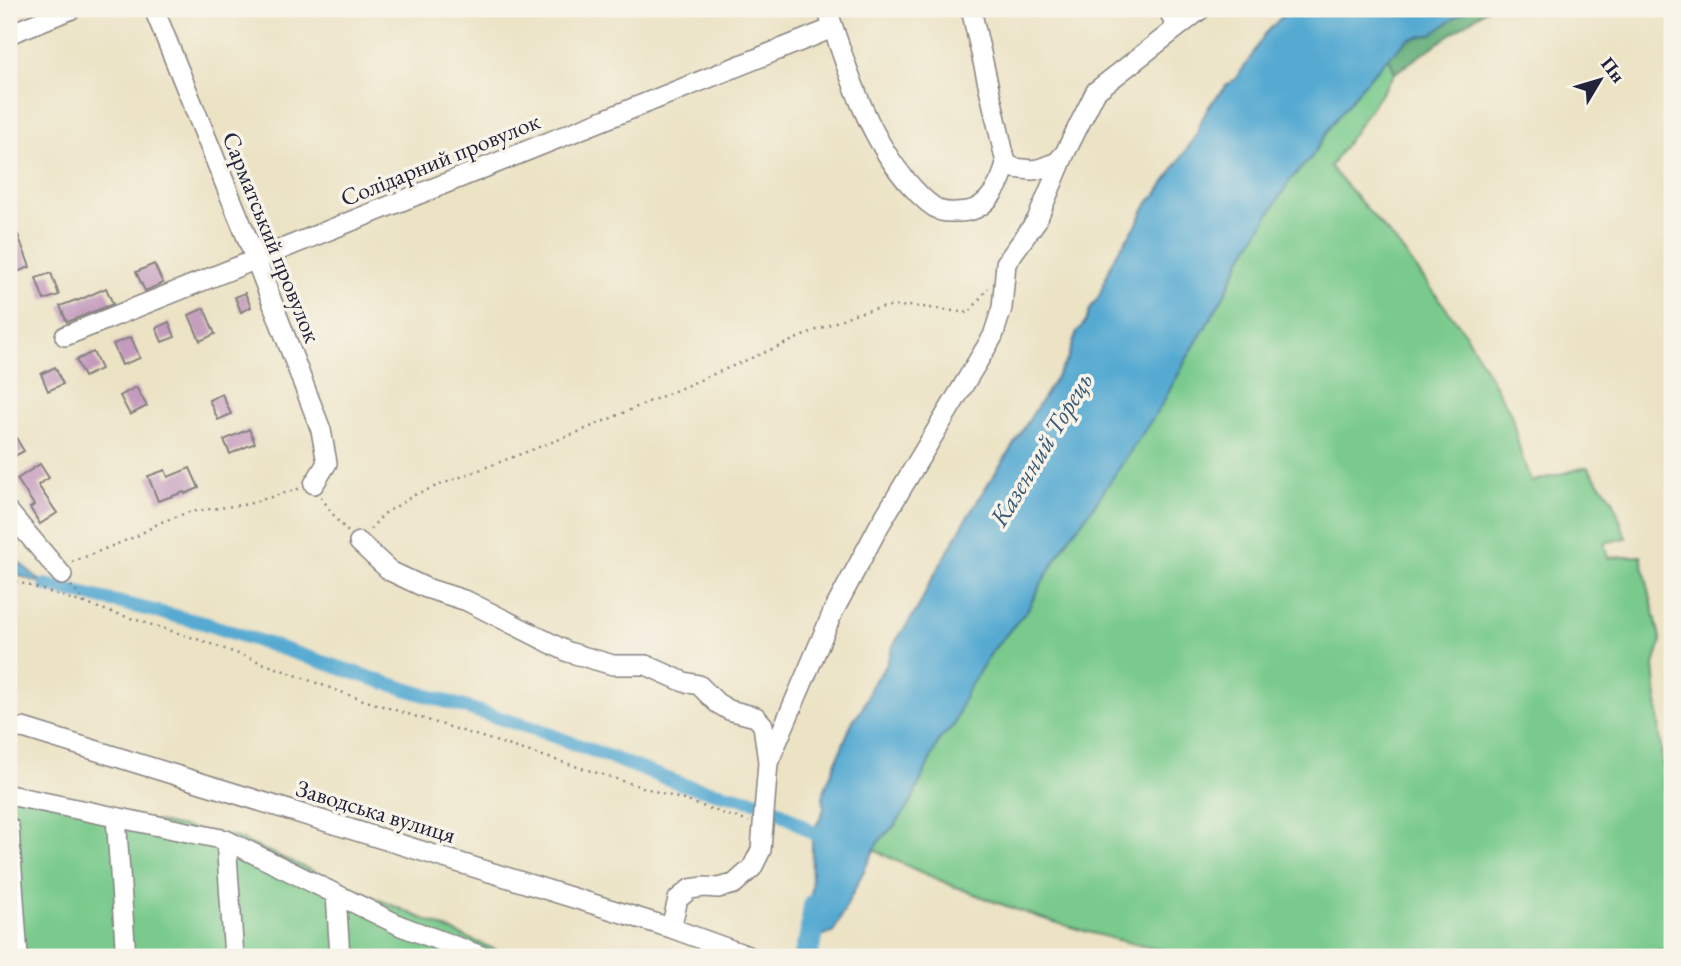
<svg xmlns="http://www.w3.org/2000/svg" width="1681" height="966" viewBox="0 0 1681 966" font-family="'EB Garamond',serif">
<rect width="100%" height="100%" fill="#f7f3e8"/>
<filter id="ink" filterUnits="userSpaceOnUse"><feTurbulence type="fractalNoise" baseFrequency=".0143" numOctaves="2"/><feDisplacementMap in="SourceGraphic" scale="14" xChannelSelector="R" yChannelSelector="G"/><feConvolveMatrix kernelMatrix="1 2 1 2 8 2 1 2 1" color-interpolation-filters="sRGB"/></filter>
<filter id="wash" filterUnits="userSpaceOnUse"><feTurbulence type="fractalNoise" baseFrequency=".00686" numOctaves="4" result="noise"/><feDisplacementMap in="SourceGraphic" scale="28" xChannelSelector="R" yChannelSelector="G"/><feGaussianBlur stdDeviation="1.57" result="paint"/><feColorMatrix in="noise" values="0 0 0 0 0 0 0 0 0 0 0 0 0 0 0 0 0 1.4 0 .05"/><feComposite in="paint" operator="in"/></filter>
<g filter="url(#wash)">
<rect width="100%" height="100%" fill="#ece3c5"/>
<path fill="#79ca8c" stroke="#4e7664" stroke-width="2" d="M1389 57 1395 73 1330 167 1395 241 1465 333 1511 414 1521 454 1531 482 1587 467 1613 500 1626 538 1604 543 1608 558 1641 556 1661 642 1654 665 1672 880V950L1652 951V957H1196C1084 936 976 901 874 850L878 842 895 825 911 802 939 740 954 725 966 692 993 650 1028 609 1041 584 1069 538 1091 510 1179 374 1187 358 1226 292 1240 261 1290 180 1311 158 1331 125 1367 80Z
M9 793 234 837 512 957H9Z"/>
<path fill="#62ae78" stroke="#42685a" stroke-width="2" d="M1467 9H1487L1395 73 1389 57 1409 39 1432 34Z"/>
<path fill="#57aad2" stroke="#3c6686" stroke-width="2" d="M1289 9H1467L1432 34 1408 39 1389 57 1367 80 1331 125 1311 158 1290 180 1240 261 1226 292 1187 358 1161 406 1091 510 1069 538 1041 584 1028 609 993 650 966 692 954 725 939 740 911 802 895 825 878 842 833 933 811 937 812 835 824 809 823 794 828 781 853 720C864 710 866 700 871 687 874 679 882 673 886 665 889 658 891 651 894 644 905 626 921 608 927 588L968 516 1067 360 1077 332 1086 321 1090 309 1099 296 1113 259 1137 224 1143 211 1151 199 1157 194 1184 153 1197 135 1199 125 1209 106 1226 86 1235 79 1248 62 1264 35Z
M9 554 46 585 9 572Z"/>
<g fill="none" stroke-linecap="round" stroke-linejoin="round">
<path stroke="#57aad2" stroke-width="14" d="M46 585 204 623 380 681 535 729 684 785 759 802
M770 806 828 842"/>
<path stroke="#57aad2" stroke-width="24" d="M805 957 811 937 815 905"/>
</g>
<g id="blocks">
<path fill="#c49bbe" d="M18 235 30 267 9 275V239Z
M154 264 163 283 145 291 136 272Z
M51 273 59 295 44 300 36 278Z
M106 288 113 304 67 322 60 306 76 300 77 301Z
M245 293 251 307 241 312 235 297Z
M204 308 215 334 200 341 189 315Z
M169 322 175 337 162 342 156 328Z
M131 337 140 358 122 365 113 344Z
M93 352 101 369 84 377 76 360Z
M55 367 63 384 48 391 41 374Z
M136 387 147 406 130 415 120 396Z
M222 394 231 414 218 420 209 400Z
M9 426 24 451 9 459Z
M249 429 255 443 230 454 224 440Z
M40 464 49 478 38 485 57 513 40 524 30 508 34 505 17 479Z
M190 468 199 488 185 494 184 492 158 501 148 476 165 470 168 477Z"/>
</g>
</g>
<g filter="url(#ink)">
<use href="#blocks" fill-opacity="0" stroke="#878280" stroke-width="2"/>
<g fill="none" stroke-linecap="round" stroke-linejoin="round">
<defs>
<path id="minor" d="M154 9 256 260 321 430 327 463 314 484
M827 9C847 69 868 140 912 187 920 196 930 206 941 211 949 213 960 212 968 211 989 207 1002 182 1006 163L971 9
M1168 9 1177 28
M9 34 72 9
M1006 163 1014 168 1032 170 1039 169 1057 162 1065 153 1096 91 1201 9
M65 336 833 28
M9 512 62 575
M359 542 390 571 426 588 467 601 568 652 613 665H646L684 682 699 685 717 703 729 710 756 717 763 725 768 762
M9 729 23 728 671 928 751 957
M9 795 226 840 401 926 484 957
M116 817 126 957
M9 827 18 957
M226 840 234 957
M336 894 340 957
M671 928 678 899 690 889 704 887 718 888 734 884 752 868 761 850 768 763 833 612 879 526 993 336 1002 308 1006 263 1037 220 1065 153"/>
</defs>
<use href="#minor" stroke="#878280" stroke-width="22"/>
<path stroke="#878280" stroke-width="2.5" stroke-dasharray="2 5" stroke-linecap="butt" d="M321 497 337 520 349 533
M370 529 384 514 416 494 581 431 854 314 884 307 915 306 969 313 988 288
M72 562 137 536 159 523 189 512 248 504 301 488
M9 579 86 604
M71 586 86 604 203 641 360 699 687 801 749 822"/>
<use href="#minor" stroke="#fff" stroke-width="19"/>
</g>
</g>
<g text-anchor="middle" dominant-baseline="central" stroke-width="7" stroke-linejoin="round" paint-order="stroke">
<g font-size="24" fill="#22223b" stroke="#f7f3e8">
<text transform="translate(440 159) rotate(-22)">Солідарний провулок</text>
<text transform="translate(272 237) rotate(68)">Сарматський провулок</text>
<text transform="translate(376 811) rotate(17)">Заводська вулиця</text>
</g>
<g font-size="26" font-style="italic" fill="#375877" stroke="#f7f3e8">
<text transform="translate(1041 449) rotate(-59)">Казенний Торець</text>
</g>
</g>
<rect width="1681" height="966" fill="none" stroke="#f7f3e8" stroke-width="35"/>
<g transform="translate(1600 80) rotate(52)" stroke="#f7f3e8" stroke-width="5" paint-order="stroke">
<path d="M0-5L12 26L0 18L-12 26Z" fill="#22223b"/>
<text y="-10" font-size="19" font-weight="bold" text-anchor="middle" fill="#22223b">Пн</text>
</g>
</svg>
